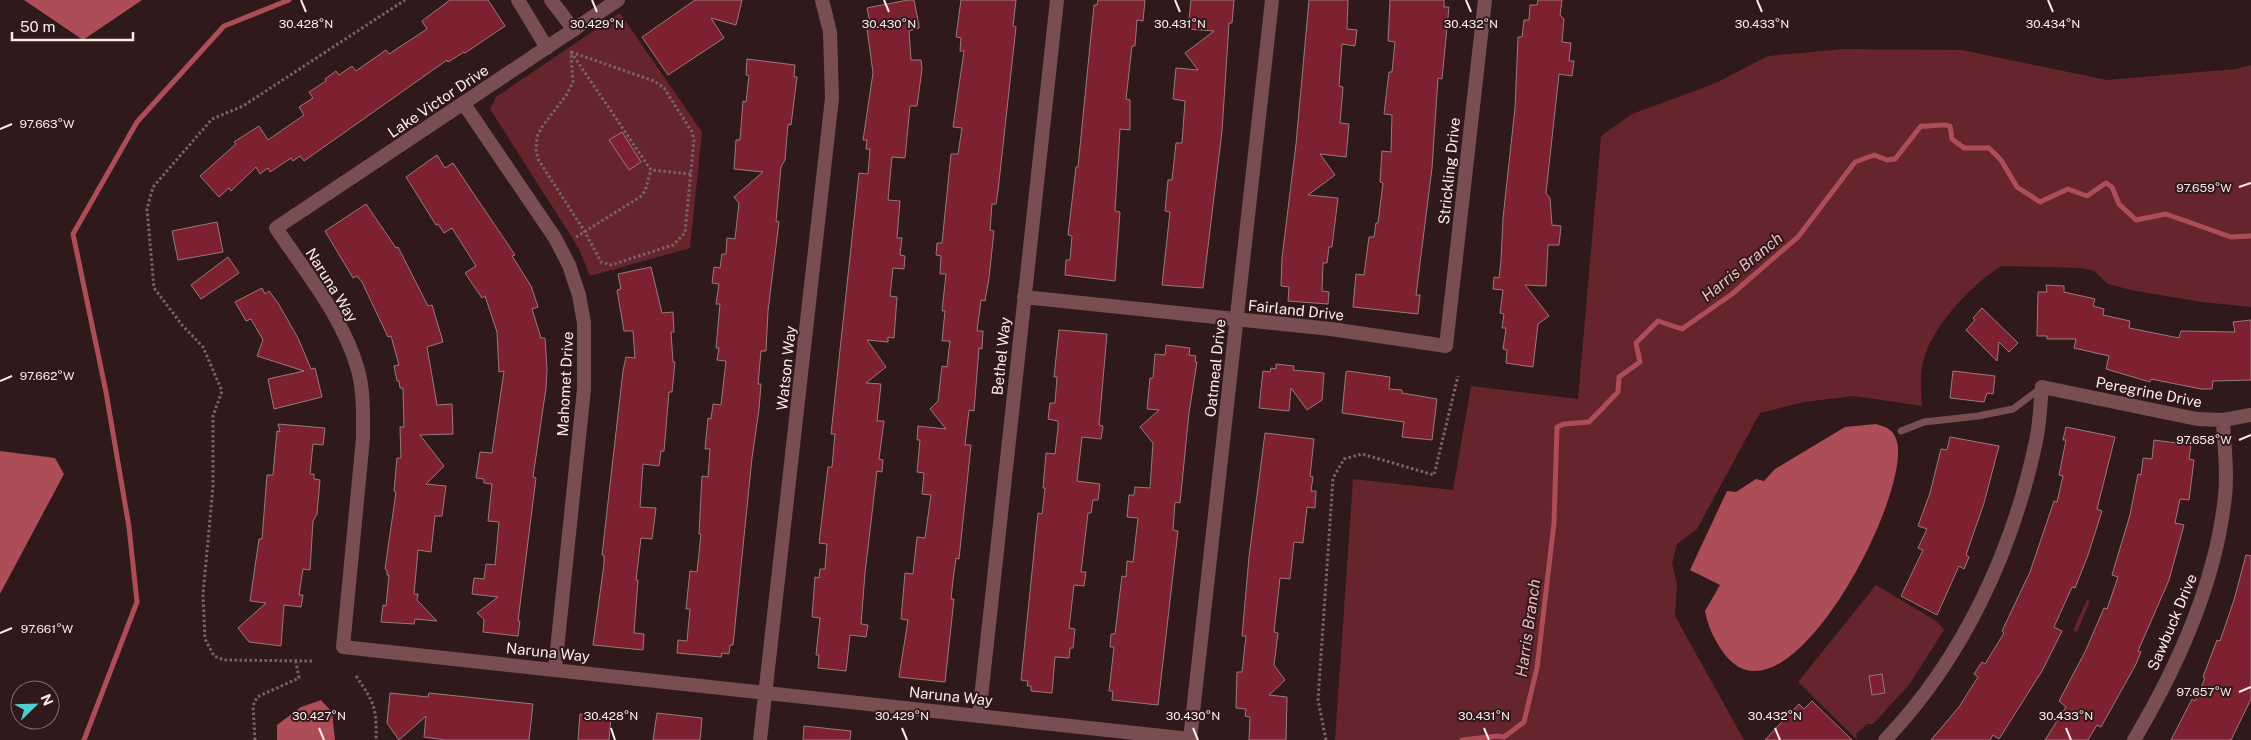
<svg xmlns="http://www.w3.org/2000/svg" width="2251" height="740" viewBox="0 0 2251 740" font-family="'Public Sans',sans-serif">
<rect width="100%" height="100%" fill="#30191b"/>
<path fill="#66242d" d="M620 13 702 132 690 248 590 276 579 249 564 225 490 109 496 97Z
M1844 49 1962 50 2107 80 2236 69 2251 65V307L2202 302 2131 290 2108 284 2094 271 2082 268 2002 266C1972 283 1927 331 1922 367 1920 379 1921 393 1922 406L1854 396 1804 402 1760 413 1697 529 1677 544 1672 563 1677 584 1675 616 1744 740H1335L1353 479 1453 490 1471 386 1578 399 1601 136 1632 114 1716 83 1768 56Z
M1876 585 1938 622 1944 630 1909 685 1873 724H1867L1856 734 1857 740 1798 682Z
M2087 600 2090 601 2077 632 2073 630Z"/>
<path fill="#ad4d58" d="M24 0H142L83 40Z
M1876 424C1887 427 1894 430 1897 442 1911 497 1785 740 1723 652 1714 639 1708 627 1705 611L1720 585 1690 570 1727 491 1736 492 1756 479 1764 481 1775 469 1845 427Z
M0 451 55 458 64 474 0 594Z
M321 700 332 712 335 740H277V725L301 707Z"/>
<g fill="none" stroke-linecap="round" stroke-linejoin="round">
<path stroke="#ad4d58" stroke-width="5" d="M84 740 137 602 129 527 106 392 73 234 137 122 224 26 289 0
M1462 740 1498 736 1504 737 1524 722 1537 668 1554 523 1557 427 1564 424 1589 422 1618 392 1619 377 1640 362 1636 343 1658 321 1682 329 1732 294 1798 237 1855 162 1874 155 1887 160 1895 159 1921 126C1930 127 1942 123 1950 126L1952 139 1964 148H1989L2001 160 2017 187 2040 202 2068 189 2087 196 2106 183 2112 187 2119 204 2136 220 2166 214 2231 237 2251 236"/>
</g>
<path fill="#7d2030" stroke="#987a7c" d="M450 0H488L505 26 465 53 464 52 448 62 447 60 304 161 300 156 293 161 291 158 270 172 268 168 260 174 256 167 231 191 229 188 219 197 200 176 236 144 234 142 259 126 268 140 304 115 299 107 313 98 309 92 326 81 325 79 336 71 339 75 352 66 356 71 386 50 389 54 427 29 422 21Z
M695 0H742L736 25 711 18 724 38 668 75 642 37Z
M908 0H914L919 25V28L909 31 911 60H921L922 69 917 106H910L905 158 892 157 888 200 900 201 897 238H902L900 255 905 256 904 269 893 268 890 296 897 297 894 338 888 337V342L867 340 886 367 866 383 881 384 877 421H884L879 459 883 460 882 472 877 471 865 573 861 624 868 625 866 637 850 635 846 671 818 668 819 655H816L820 618 812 617 815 577 819 578 820 569H825L827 544 819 543 828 467H832L835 434H831L859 173 868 174 870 149H866L867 140H863L873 73 867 28H871L867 8Z
M961 0H1016L1013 26 1016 27 998 191 996 204H992L990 230 994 231 989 278 985 301 981 300 977 331H983L982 349 979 348 974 411 969 410 965 445H971L959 559 956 558 953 580 951 599H954L945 682 899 677 908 620 901 619 905 573 913 574 917 537 925 538 931 495 922 494 924 473 917 472 920 440H917L918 426 946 429 930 409 938 401 942 366 947 367 950 341H942L945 311H942L946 274H940L941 256 936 255 937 243H942L951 154H958L962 128 953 127 964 51H960L961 38 956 37Z
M1098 0H1145L1143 21 1137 20 1135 46H1132L1126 99 1130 100V130L1120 129 1115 211 1120 212 1115 281 1065 275 1066 260H1070L1072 236 1068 235 1076 167H1078L1094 5H1097Z
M1191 0H1234L1232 23H1229L1222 131 1203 288 1162 285 1170 212 1165 211 1168 180H1172L1176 143H1182L1185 101 1173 99 1176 68 1198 70 1185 53 1214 31 1188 29Z
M1309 0H1348L1347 29 1357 30 1355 46 1342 44 1339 86 1343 87 1340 123 1349 124 1346 157 1320 154 1335 175 1308 195 1338 198 1332 247H1329L1327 263H1323L1322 291 1329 292 1328 304 1288 301 1289 287 1281 286 1282 258 1296 144Z
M1390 0H1444V7H1449L1442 79 1438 78 1432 168 1416 295H1420L1418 314 1353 307 1356 274 1364 275 1369 237H1374L1376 223H1378L1383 183 1380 182 1382 151 1391 152 1392 115 1384 114 1389 72H1392L1395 42 1388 41Z
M1538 0H1562L1560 15 1564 19 1562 42 1571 43 1569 61H1574L1572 76 1559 74 1546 193 1550 198 1552 225 1561 226 1559 245H1548L1546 286 1525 285 1549 316 1538 324 1533 367 1506 363 1507 350 1503 349 1506 328H1502L1504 314 1500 313 1503 290 1493 289 1494 277 1499 278 1501 260 1503 218 1515 108 1518 37H1522L1524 20H1529L1530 5H1537Z
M747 59 795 65 794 77H797L791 125 788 124 785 160 781 167 776 221 779 222 777 238 768 311 766 351H761L758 384H761L759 409 752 458 733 645H730L729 654 722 653 721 657 677 653 678 640 687 641 690 609H686L690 571 697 572 701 534H699L702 476 708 477 710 449H705L708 418 711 419 713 404 721 405 726 361 717 360 719 348H716L720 304H716L719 284 712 283 714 267 720 268 722 254H726L727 238 735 239 739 203 734 197 763 172 734 169 736 140H740L743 101 746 102 749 76 746 75Z
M622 132 641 162 629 170 609 140Z
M437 155 445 168 453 163 515 255 512 256 531 286 538 307 532 309 541 338H545L547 369 546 388 533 477 536 478 518 621H520L518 636 483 632 484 619 477 613 498 597 472 594 474 578 484 579 486 564 495 565 499 522 488 521 492 484 484 483V479L476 478 480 452 492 453 504 371 499 372 497 332 485 296 482 298 465 273 476 266 452 228 444 233 438 224 436 225 406 177Z
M366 204 396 248 398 247 428 306 432 305 443 342 427 347 437 405 452 404 453 434 420 435 444 466 426 484 446 486 442 516H435L431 552 418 550 414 594H418L417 600 437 621 415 619 414 624 381 622 383 605 386 606 389 575H387V570L385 569 396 492 394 491 397 458H401L400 427H404L403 388H400L399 381H397L394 366 399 365 391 336 388 337 362 282 357 276 353 278 325 231Z
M217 222 223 252 178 260 172 231Z
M228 257 239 273 201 299 191 285Z
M651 267 662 313 673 312 674 332H671L673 362H675L672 392H669L664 451H661L659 466 643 464 640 507 656 508 652 539 641 538 636 580H638L634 633 644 634 643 650 593 645 604 564V555H602L623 371 626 357 635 358 633 331H624L617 290 621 289 618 274Z
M2046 285 2064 286V292L2095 299 2093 306 2104 309 2103 315 2130 321 2129 328 2179 338 2181 331 2235 332 2233 322 2251 320V380L2213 381 2212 389H2201L2151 379 2150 382 2106 369 2109 356 2074 348 2076 339H2047V336H2037L2038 292H2047Z
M262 288 265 294 269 291 278 303 298 338 311 369 315 368 322 397 274 409 268 379 304 371 257 356 263 340 251 319 246 321 235 302Z
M1982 308 2018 343 2009 352 1999 342 1997 361 1966 330 1975 320 1973 318Z
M1059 330 1107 334 1099 425 1103 426 1101 439 1082 437 1077 481 1100 484 1098 500H1093L1091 513H1088L1081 572H1086L1084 586 1074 585 1069 628 1075 629 1073 648H1070L1069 658 1055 657 1052 693 1031 691V686H1027L1028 681 1021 680 1038 513 1042 514 1045 488H1043L1046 453 1055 454 1058 428V421L1048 419 1050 403H1055L1057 377H1054Z
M1166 345 1190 348 1189 355 1196 356 1195 362H1197L1189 413 1180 503 1175 502 1173 530 1178 531 1158 705 1112 700 1113 691H1109L1114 647H1110L1111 634H1115L1122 576 1126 577 1127 561 1133 562 1138 518 1127 517 1129 495H1134L1135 487 1150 488 1153 443 1140 427 1159 410 1147 409 1150 378H1153L1155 354 1165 355Z
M1276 364 1294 366 1293 370 1324 373 1322 400 1307 410 1291 388 1289 411 1259 408 1263 371 1270 372 1271 368 1276 369Z
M1348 371 1390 377 1389 389 1402 390V393L1437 399 1432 440 1402 437 1404 422 1342 413 1346 372Z
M1953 371 1995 376 1993 394 1987 393 1984 402 1950 398Z
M278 424 325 428 323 445 313 444 310 474H314V479L320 480 317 514 313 521 310 570 303 569 299 595H303L301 607 284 605 281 646 249 642 238 628 266 603 250 601 259 539H262L267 475H273L277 431 280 432Z
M2066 427 2115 437 2097 509 2102 511 2088 555 2075 588 2072 587 2054 627 2062 631 2042 671 1999 739 1993 735 1990 740H1931L1959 707 1978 677 1974 674 1982 662 1985 664 2004 633 2002 631 2030 572 2054 501 2057 502 2063 476 2059 475 2066 440H2063Z
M1265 433 1314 439 1310 476 1313 477 1311 491H1316L1315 508 1307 507 1303 543 1294 542 1290 579 1280 578 1274 632 1278 633 1274 665 1285 680 1269 695 1287 697 1286 740H1249L1250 717 1245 716 1246 709 1236 708 1237 672H1242L1246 636H1242L1249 557Z
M1950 437 1999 446 1984 503 1966 555 1969 557 1964 569 1959 566 1937 615 1901 596 1923 550 1918 548 1927 529 1918 526 1930 493 1941 449 1947 450Z
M2154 440 2191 445 2189 459 2194 460 2189 500 2180 499 2175 523 2184 525 2169 580 2138 651 2141 652 2135 666 2101 727 2097 725 2088 740H2045L2066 707 2059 701 2085 652 2104 608 2107 609 2118 577 2112 575 2130 515 2138 474 2141 475 2143 458 2152 459Z
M2246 555 2251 556V699L2231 740H2171L2192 699 2195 701 2205 678 2203 677 2217 640 2220 641 2234 600Z
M1882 674 1885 693 1872 695 1869 676Z
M390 693 428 697 429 693 533 704 529 740H445L424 737 426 716 399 740 387 723Z
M1812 701 1852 740H1765L1799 704 1804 709Z
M657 713 702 718 700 740H653Z
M580 714 611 717 609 740H578Z
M804 726 851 731 850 740H803Z"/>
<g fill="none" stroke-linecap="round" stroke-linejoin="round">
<path stroke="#796465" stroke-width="3" stroke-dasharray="2.5 2.5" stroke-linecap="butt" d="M571 52 654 81 664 88 692 132 694 140 685 233 673 245 611 265 601 262 585 232 538 159 536 150 537 137 542 127 567 94 573 82Z
M571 52 651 170 691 174
M576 237 640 197 645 191 651 170
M312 661 224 660 214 656 205 639 203 595 213 486V416L222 391 203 347 182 325 154 288 147 209 153 187 212 119 243 106 405 0
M356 676C374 702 377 708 376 740
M255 740 253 706 257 697 299 678 296 662
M1326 740 1318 700 1333 478 1344 459 1362 454 1434 475 1458 376"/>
<path stroke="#784e51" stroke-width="7" d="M1901 431 1924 422 1978 416 2013 409 2041 388"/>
<path stroke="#784e51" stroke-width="14" d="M518 0 547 48
M551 0 574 30
M618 0 276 228C306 273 343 317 358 370 364 392 363 416 363 438L343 647 1190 739 1272 0
M464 104 555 238 569 265 579 295 584 323V389L555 669
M1024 297 1331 329 1446 346 1485 0
M979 716 1057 0
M760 740 832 98 830 32 822 0
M1885 740C1963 659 2013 550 2036 441 2040 424 2040 405 2042 387L2197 419 2223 420 2251 415
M2134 740C2178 666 2216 583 2225 496 2228 472 2224 445 2223 420"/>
</g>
<path fill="none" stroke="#fcebeb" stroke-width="2" d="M301 0 306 12M592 0 597 12M884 0 889 12M1175 0 1180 12M1466 0 1471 12M1757 0 1762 12M2048 0 2053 12M0 129 12 124M2239 187 2251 183M0 381 12 376M2239 440 2251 435M0 633 12 628M2239 692 2251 687M319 728 324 740M611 728 615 740M902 728 907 740M1193 728 1198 740M1484 728 1489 740M1775 728 1780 740M2066 728 2071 740"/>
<g text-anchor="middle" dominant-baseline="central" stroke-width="4" stroke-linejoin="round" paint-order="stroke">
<g font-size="15" fill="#fcebeb" stroke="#30191b">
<text transform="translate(438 101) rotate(-34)">Lake Victor Drive</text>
<text transform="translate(1449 171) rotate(-84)">Strickling Drive</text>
<text transform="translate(332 285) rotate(58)">Naruna Way</text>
<text transform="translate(1296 310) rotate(6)">Fairland Drive</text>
<text transform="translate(1001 356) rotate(-84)">Bethel Way</text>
<text transform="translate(786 368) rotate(-84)">Watson Way</text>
<text transform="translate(1215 368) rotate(-84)">Oatmeal Drive</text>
<text transform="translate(565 384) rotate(-87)">Mahomet Drive</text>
<text transform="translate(2149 392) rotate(11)">Peregrine Drive</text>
<text transform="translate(2172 622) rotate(-67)">Sawbuck Drive</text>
<text transform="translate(548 652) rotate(6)">Naruna Way</text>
<text transform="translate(951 696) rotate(6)">Naruna Way</text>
</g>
<g font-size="16" font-style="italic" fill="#f1bbbe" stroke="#30191b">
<text transform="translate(1742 267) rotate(-39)">Harris Branch</text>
<text transform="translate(1528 628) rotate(-82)">Harris Branch</text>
</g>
</g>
<g font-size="12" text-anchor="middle" fill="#fcebeb" stroke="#30191b" stroke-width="4" stroke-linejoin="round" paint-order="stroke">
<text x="889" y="28">30.430°N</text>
<text x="1180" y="28">30.431°N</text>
<text x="1471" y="28">30.432°N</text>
<text x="1762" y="28">30.433°N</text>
<text x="2053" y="28">30.434°N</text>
<text x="306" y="28">30.428°N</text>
<text x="597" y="28">30.429°N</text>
<text x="47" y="128">97.663°W</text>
<text x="2204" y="192">97.659°W</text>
<text x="47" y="380">97.662°W</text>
<text x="2204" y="444">97.658°W</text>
<text x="47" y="633">97.661°W</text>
<text x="2204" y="696">97.657°W</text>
<text x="319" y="720">30.427°N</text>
<text x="611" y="720">30.428°N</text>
<text x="902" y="720">30.429°N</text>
<text x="1193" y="720">30.430°N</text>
<text x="1484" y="720">30.431°N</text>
<text x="1775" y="720">30.432°N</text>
<text x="2066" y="720">30.433°N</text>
</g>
<g transform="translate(35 705) rotate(67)"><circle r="24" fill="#30191b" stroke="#826d6e"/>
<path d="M0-4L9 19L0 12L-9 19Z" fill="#52cdcd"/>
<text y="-8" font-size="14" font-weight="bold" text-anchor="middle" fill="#fcebeb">N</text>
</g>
<path d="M12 32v8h121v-8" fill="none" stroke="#fcebeb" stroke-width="2.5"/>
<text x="20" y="32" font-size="15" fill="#fcebeb" stroke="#30191b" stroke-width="4" paint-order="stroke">50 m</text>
</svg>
